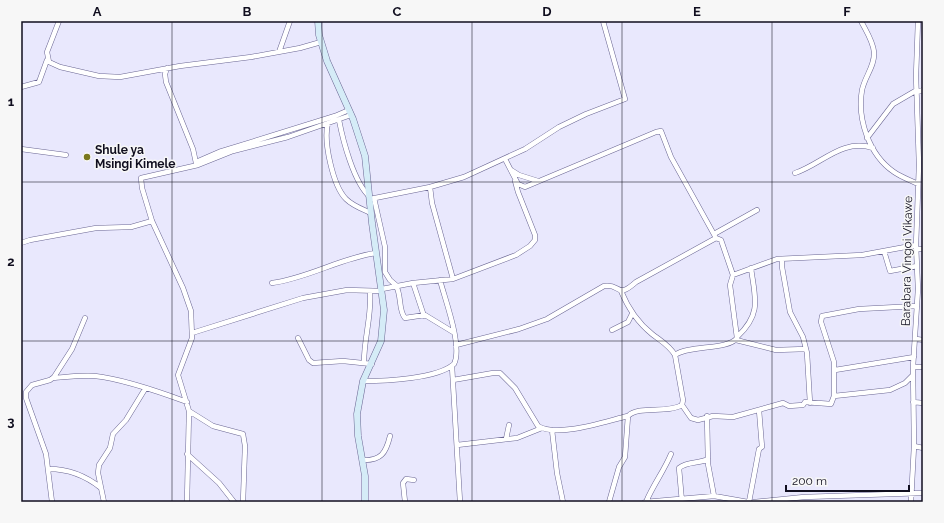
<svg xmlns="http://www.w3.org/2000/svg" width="944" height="523" viewBox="0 0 944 523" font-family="Raleway,sans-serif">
<rect width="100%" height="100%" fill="#e9e8fd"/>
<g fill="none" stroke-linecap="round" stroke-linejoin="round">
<defs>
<path id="street" d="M59 21 47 52 49 62 60 67 99 76 120 77 180 66 251 57 300 48 321 42
M861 21C866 31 873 41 874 52 875 66 865 76 862 90 857 119 869 155 894 172 901 177 910 180 918 184
M279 52 290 21
M167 68 165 74 166 82 193 149 196 163
M21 87 39 82 47 60
M917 92 923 90
M339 120C343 141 354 183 370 197
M328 123C323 141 333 186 346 199 353 206 362 209 371 213
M867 138 893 104 917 90
M21 149 66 155
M505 159 518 184 525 187 656 132 661 131 671 157 716 238
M196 162 219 152 335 116 349 110
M511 170 519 175 538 181
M795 173C822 164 842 138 873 148
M430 187 432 203 453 279
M374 198 385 247V272L390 280 397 286
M370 199 430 187 464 177 525 149 559 127 586 114 625 99 603 21
M714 234 757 210
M21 243 30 240 96 228 131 227 152 221
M916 249H923
M884 251 890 271 917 266
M782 259V267L790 312 803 337 807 353 810 403
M272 283C309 278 340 258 376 253
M413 283 424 316
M396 286C402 296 398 310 405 318L425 315 453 332
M382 289 413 283 453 279 516 255 530 246 535 240V235L518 192 515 181
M621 291C628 308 637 322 652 334 661 341 669 345 675 355
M612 330 628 322 632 314
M192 333 303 298 347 290 382 291
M738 336C762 313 755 298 751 268
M298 338 309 360 313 363 343 361 372 364
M916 339 923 340
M736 340 776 350 806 349
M456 345 519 329 547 319 604 286C621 283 616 300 636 282L716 238 721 240 733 275
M364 362C364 338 372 315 370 291
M452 366 460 502
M913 367H923
M835 370 914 357
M53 378C67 377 81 375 95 376 123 379 160 392 187 402
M453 380 493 373H500L515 388 538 426C558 438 606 421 628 416
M363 381C385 381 437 379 454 364 463 346 445 300 440 280
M834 396 890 390 905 383 913 375
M913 402 923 403
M682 405 691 418 698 420 713 416 733 417 783 403 789 406 803 405 805 402 831 404 834 396V362L821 322 822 316 859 309 917 306
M189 411 213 426 243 434 245 446 243 502
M707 416 708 464 714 496
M552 430 557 473 563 502
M506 439 509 425
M457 445 517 438 542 428
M914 446 923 448
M187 454 219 483 234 502
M362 460C381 461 386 453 390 436
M49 469C67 469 86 476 101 488
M52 502 46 454 26 398V392L32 385 50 380 54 377 72 349 85 318
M104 502 98 473 99 465 110 448 113 434 126 420 145 389
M187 502 189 411 178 375 192 338 191 311 183 288 152 221 142 188 141 178 198 165 233 151 288 137 351 115
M405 502 403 483 406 479 414 480
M609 502 619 467 625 457 628 416C639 405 667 414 682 405L683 400 675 355C689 345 728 350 737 338L730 285 733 275 777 259 862 255 916 245
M645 502 714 496 748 502
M646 502C653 485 664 471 671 454
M682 502 679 468C688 461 699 464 708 459
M749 502 759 449 762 447 759 410
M754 502 804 497 923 493
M911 502 914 446 913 367 918 289 916 245 919 165 916 76 918 21"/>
<path id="secondary" d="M318 21 319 35 327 61 353 119 365 156 372 223 384 310 381 341 363 381 357 414 358 436 365 476V502"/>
</defs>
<use href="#street" stroke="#6a6693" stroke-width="5.5"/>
<use href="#secondary" stroke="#6a6693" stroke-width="7"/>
<use href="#street" stroke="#fff" stroke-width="4.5"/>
<use href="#secondary" stroke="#d5ecf7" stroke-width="6"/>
</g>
<path fill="none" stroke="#100e1f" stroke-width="1" stroke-opacity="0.55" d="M172 21V502M322 21V502M472 21V502M622 21V502M772 21V502M21 182H923M21 341H923"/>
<circle fill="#79771d" stroke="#f7f7f7" stroke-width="1.5" cx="87" cy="157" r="4"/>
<g text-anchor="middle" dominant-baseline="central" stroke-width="3" stroke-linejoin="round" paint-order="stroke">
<g font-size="12" font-weight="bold" fill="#100e1f" stroke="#f7f7f7" text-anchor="start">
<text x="95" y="150">Shule ya<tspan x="95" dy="14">Msingi Kimele</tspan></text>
</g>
<g font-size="12" fill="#100e1f" stroke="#f7f7f7">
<text transform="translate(907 261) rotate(-89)">Barabara Vingoi Vikawe</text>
</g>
</g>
<rect width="944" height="523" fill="none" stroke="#f7f7f7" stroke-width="44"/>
<path d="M786 485v6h123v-6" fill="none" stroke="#100e1f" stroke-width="2"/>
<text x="792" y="485" font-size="12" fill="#100e1f" stroke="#f7f7f7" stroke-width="3" paint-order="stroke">200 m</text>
<rect x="22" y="22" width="900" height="479" fill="none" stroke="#100e1f" stroke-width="1.5"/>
<g font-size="13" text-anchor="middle" font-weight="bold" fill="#100e1f">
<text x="97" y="16">A</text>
<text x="247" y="16">B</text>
<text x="397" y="16">C</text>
<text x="547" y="16">D</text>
<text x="697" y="16">E</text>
<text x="847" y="16">F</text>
<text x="11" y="106">1</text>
<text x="11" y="266">2</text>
<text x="11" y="426">3</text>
</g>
</svg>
